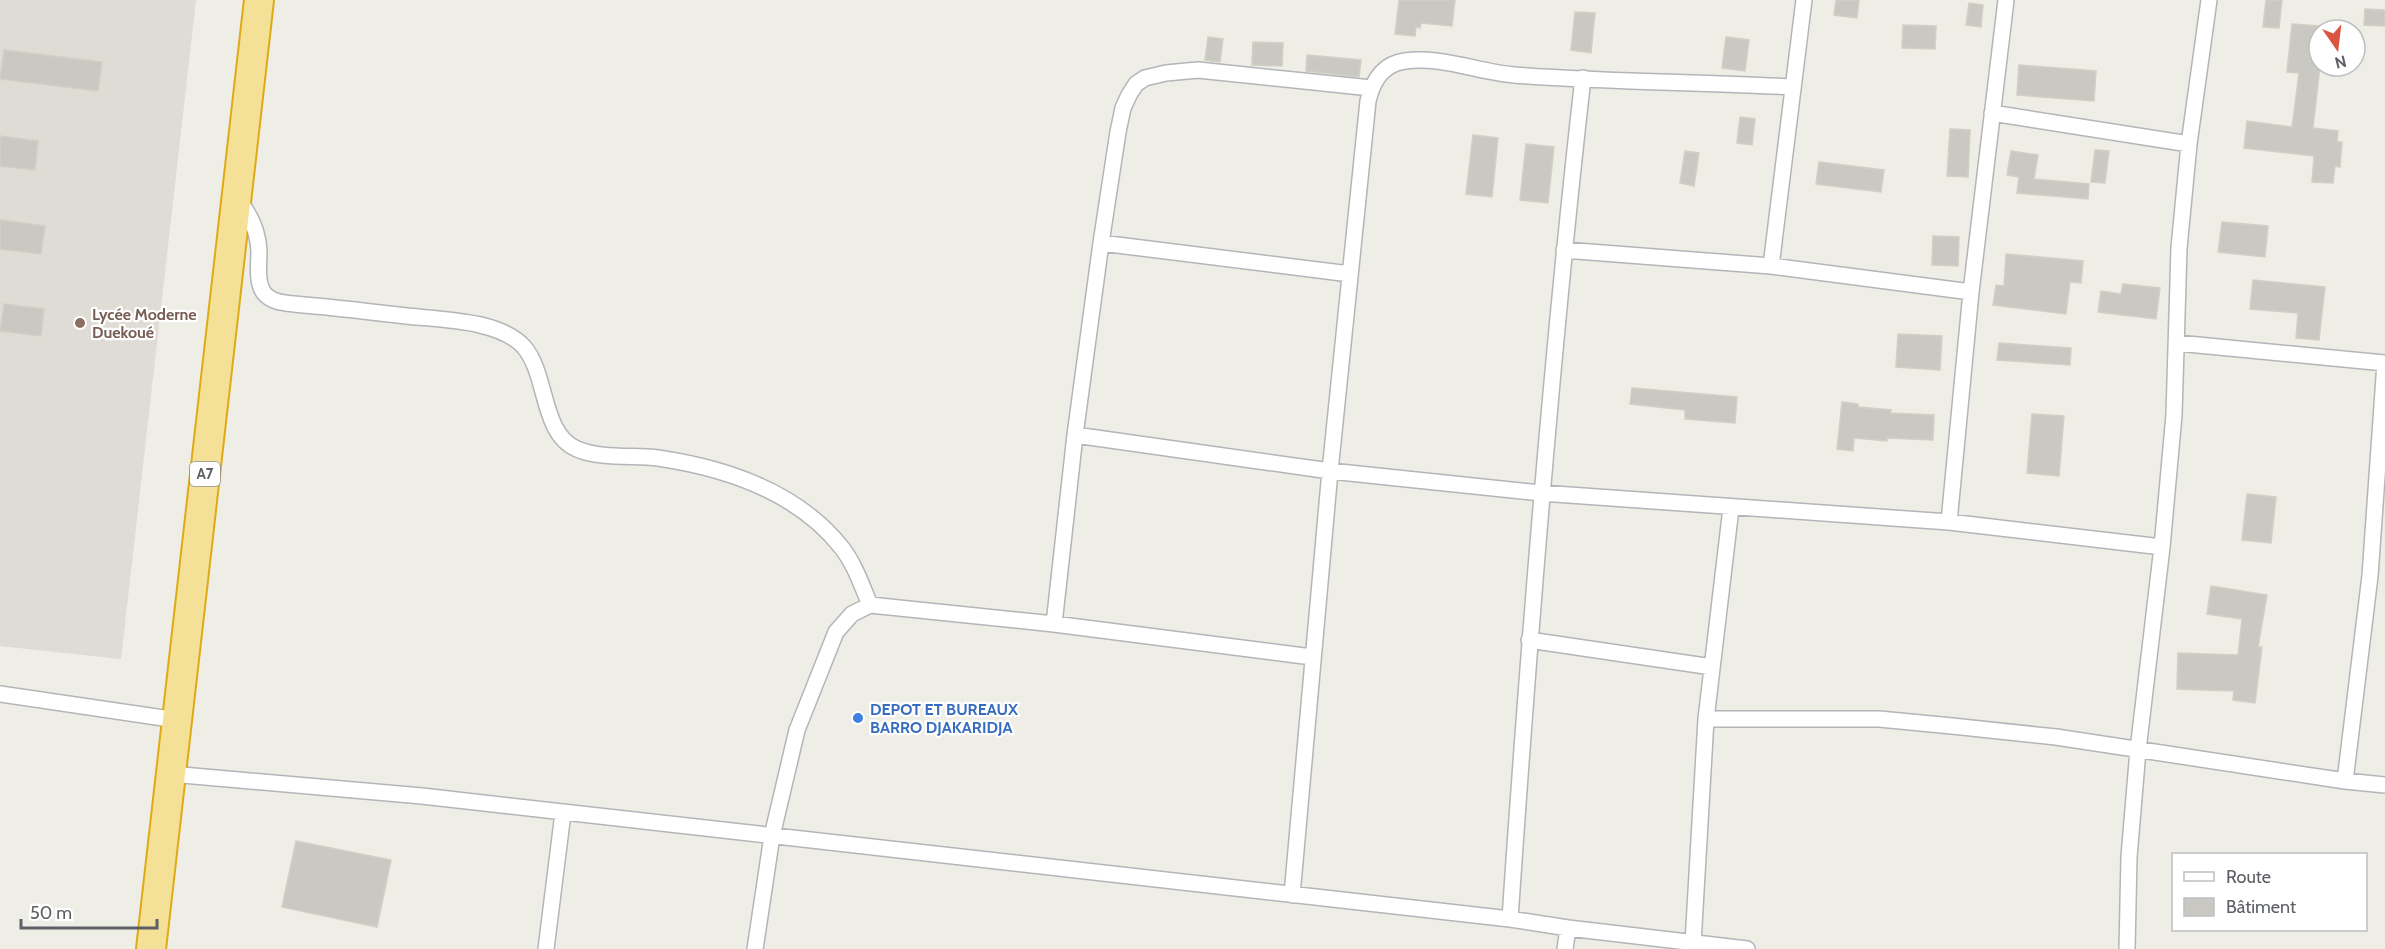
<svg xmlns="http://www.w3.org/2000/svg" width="2385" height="949" viewBox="0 0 2385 949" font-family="Cabin,sans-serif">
<rect width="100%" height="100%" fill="#eeede6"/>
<path fill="#dedcd4" d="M0 0H196L121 659 0 646Z"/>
<path fill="#cac8c2" stroke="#d2cfc4" stroke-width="1.5" d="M1399 0H1455L1452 26 1421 23 1420 28 1416 27 1415 36 1395 34Z
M1836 0H1859L1857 18 1834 15Z
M2266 0H2282L2279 28 2263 27Z
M1969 3 1983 5 1981 27 1966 25Z
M2365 9 2385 10V26L2364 25Z
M1575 12 1595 13 1591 53 1571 50Z
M2292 24 2319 26 2320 66 2313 128 2338 131 2337 142H2342L2340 167 2335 166 2333 183 2312 182 2314 156 2244 148 2247 121 2292 127 2299 73 2287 72Z
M1903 25 1936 26 1935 49 1902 48Z
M1208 37 1223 39 1220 62 1205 60Z
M1726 37 1749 40 1745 71 1722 68Z
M1253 42 1283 43 1282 66 1252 65Z
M4 50 102 62 98 91 0 79Z
M1307 55 1361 60 1359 77 1306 71Z
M2019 65 2096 71 2094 101 2017 95Z
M1740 117 1755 119 1752 145 1737 143Z
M1950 129 1970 130 1968 177 1947 176Z
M1473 135 1498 138 1492 197 1466 194Z
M0 136 38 141 35 170 0 166Z
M1526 144 1554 147 1548 203 1520 200Z
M2095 150 2109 151 2105 183 2091 182Z
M1685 151 1699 153 1694 186 1680 183Z
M2011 151 2038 155 2034 179 2089 184 2088 199 2017 193 2019 177 2007 175Z
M1819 162 1884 170 1881 192 1816 184Z
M0 220 45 226 41 254 0 249Z
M2222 222 2268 226 2265 257 2218 252Z
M1933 236 1959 237 1958 266 1932 265Z
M2006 254 2083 261 2081 283 2070 282 2066 314 1993 305 1996 285 2004 286Z
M2253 280 2325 287 2319 340 2296 338 2298 313 2250 309Z
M2123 284 2160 288 2156 319 2098 312 2101 291 2121 294Z
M4 304 44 309 41 336 0 331Z
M1898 334 1942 336 1940 370 1896 367Z
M1999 343 2071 348 2070 365 1997 360Z
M1632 388 1737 397 1735 423 1685 419V410L1630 404Z
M1842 402 1858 404V407L1891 410 1890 413 1934 415 1933 440 1887 438V441L1854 438 1853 451 1837 449Z
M2032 414 2064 416 2059 476 2027 473Z
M2247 494 2276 497 2271 543 2242 540Z
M2211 586 2267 595 2258 647H2262L2255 703 2233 700 2234 691 2177 689 2178 653 2238 655 2242 619 2207 614Z
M296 841 391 860 377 927 282 907Z"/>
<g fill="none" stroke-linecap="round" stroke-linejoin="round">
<defs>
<path id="street" d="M1992 113 2189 144
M238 200C251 215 258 231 259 251 259 264 256 282 264 293 271 302 284 303 294 304 329 307 364 311 398 315 434 320 498 318 524 347 548 375 541 434 577 449 600 459 634 455 658 458 726 468 798 492 842 548 855 565 862 586 870 605
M1101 243 1350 274
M1564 250 1771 266 1971 292
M1771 266 1804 0
M2177 343 2385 363
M1075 435 1330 471 1541 493 1949 522 2162 547
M1949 522 1971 292 2006 0
M1054 624 1075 435 1101 243 1118 132 1123 108 1129 95 1136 84 1145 78 1166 73 1198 70 1371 88
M1529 640 1712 667
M0 694 177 720
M1706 719H1879L1952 726 2056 737 2345 781 2385 785
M171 774 422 796 1510 919 1568 928 1747 949
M2345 781 2370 576 2385 363
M1292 895 1330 471 1368 101C1373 80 1383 64 1405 61 1441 56 1479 72 1514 75 1607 82 1700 82 1793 87
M1510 919C1529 638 1551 358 1583 78
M1693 943 1706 719 1731 508
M546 949 563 813
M755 949 772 836 797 730 836 632 852 614 870 605 1054 624 1312 657
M1565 949 1568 928
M2127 949 2129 857 2138 750 2162 547 2174 415 2179 248 2189 144 2209 0"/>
<path id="highway" d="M151 949 259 0"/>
</defs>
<use href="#street" stroke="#b3b5b9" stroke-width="18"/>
<use href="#highway" stroke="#dfab15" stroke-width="32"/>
<use href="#street" stroke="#fff" stroke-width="15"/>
<use href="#highway" stroke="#f4e197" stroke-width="28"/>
</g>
<circle fill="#8d6e63" stroke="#fff" stroke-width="2" cx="80" cy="323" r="6"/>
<circle fill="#3f7fe0" stroke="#fff" stroke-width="2" cx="858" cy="718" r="6"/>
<g text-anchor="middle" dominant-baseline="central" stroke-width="4.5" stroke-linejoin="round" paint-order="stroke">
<rect fill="#fff" stroke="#8e9092" stroke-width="1.5" x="190" y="462" width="30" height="24" rx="4.5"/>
<g font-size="15" font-weight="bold" fill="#5d6064">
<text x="205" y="474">A7</text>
</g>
<g font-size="16" font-weight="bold" fill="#785e54" stroke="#fff" text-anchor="start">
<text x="92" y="314">Lycée Moderne<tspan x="92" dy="18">Duekoué</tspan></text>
</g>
<g font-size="16" font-weight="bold" fill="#366cbe" stroke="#fff" text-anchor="start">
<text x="870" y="709">DEPOT ET BUREAUX<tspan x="870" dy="18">BARRO DJAKARIDJA</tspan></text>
</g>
</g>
<rect x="2172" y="853" width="195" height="78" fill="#ffffff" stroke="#bebfc1" stroke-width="1.5"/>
<rect x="2184" y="872" width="30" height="9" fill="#ffffff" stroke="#bebfc1" stroke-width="1.5"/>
<text x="2226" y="883" font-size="18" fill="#5d6064">Route</text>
<rect x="2184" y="898" width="30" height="18" fill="#cac8c2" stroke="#bebfc1" stroke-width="1.5"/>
<text x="2226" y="913" font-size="18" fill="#5d6064">Bâtiment</text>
<g transform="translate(2337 48) rotate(166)"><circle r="28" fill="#ffffff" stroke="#bebfc1" stroke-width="1.5"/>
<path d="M0-4.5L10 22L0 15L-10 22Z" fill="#da5440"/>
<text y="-9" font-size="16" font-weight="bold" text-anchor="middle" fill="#5d6064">N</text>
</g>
<path d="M21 919v9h136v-9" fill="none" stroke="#5d6064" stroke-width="3"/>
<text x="30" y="919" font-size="18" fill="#5d6064" stroke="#ffffff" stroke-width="4.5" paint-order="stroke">50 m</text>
</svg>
